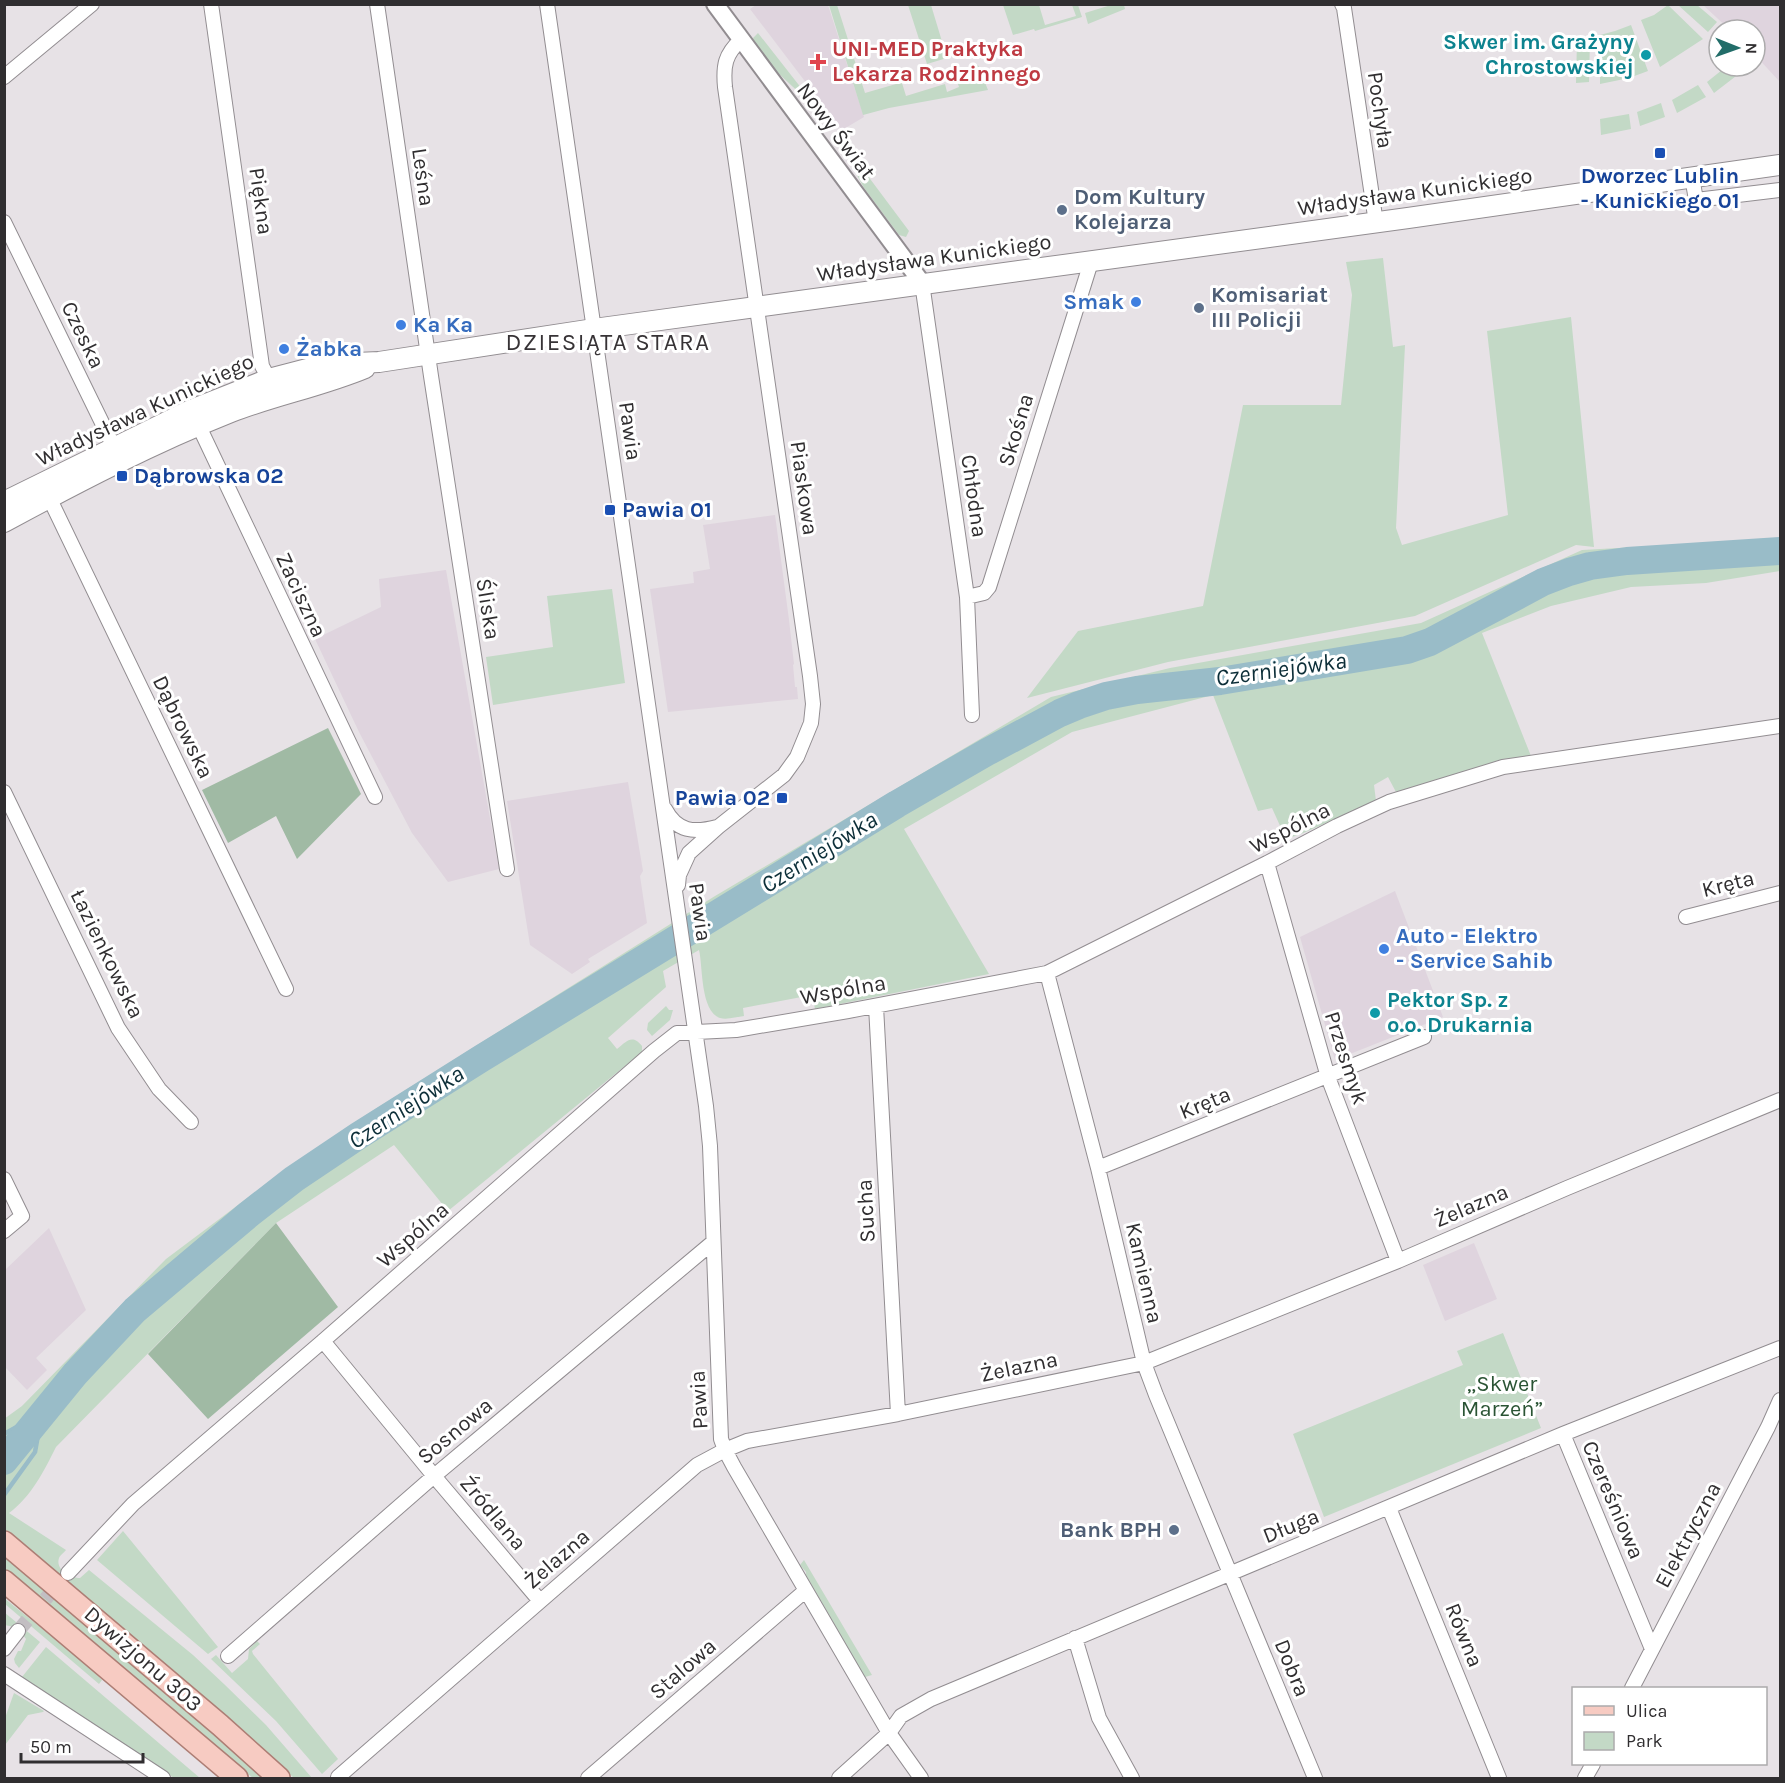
<svg xmlns="http://www.w3.org/2000/svg" width="1785" height="1783" viewBox="0 0 1785 1783" font-family="Karla,sans-serif">
<rect width="100%" height="100%" fill="#e7e2e6"/>
<path fill="#dfd4de" d="M756 5H828L864 117 842 130 750 9Z
M1703 5H1780V82L1755 55V30H1730Z
M775 515 789 620 794 664 793 665 795 687H797L798 699 668 712 650 589 694 583 693 572 710 569 703 525Z
M446 570 499 869 448 882 412 833 359 732 315 639 381 607 379 579Z
M628 782 643 871 640 876 647 923 588 959 590 962 572 974 530 945 507 801Z
M1395 891 1443 1017 1335 1060 1300 937Z
M49 1228 86 1310 36 1358 47 1370 27 1390 5 1367V1270Z
M1474 1243 1497 1299 1445 1321 1423 1265Z"/>
<path fill="#c3d9c6" d="M829 5H837L865 93 896 84 892 71 898 70 906 96 945 84 947 92 959 87 954 72 978 65 988 90 889 108 863 115Z
M908 5H931L947 58 927 64Z
M1003 5H1039L1045 25 1076 16 1072 5H1078L1082 17 1035 31 1034 29 1013 35Z
M1111 5H1124L1125 9 1088 24 1085 13Z
M1668 5 1703 39 1660 67 1641 20 1654 15Z
M1678 5H1697L1717 22 1708 32Z
M1631 25 1648 71 1629 78 1600 84V35L1615 31Z
M758 33 809 98 807 100 777 72 754 41 753 38Z
M1590 37 1589 82 1576 83 1577 40Z
M1727 66H1733L1740 73 1714 93 1707 82Z
M1698 85 1706 97 1677 113 1672 100Z
M1661 103 1665 117 1640 126 1637 112Z
M1629 114 1631 129 1601 135 1600 119Z
M847 148 909 231 906 237 899 235 864 188 844 151Z
M1383 258 1393 347 1405 345 1396 528 1402 545 1508 515 1487 331 1571 317 1594 547 1576 545 1415 616 1168 662 1027 698 1078 631 1203 606 1243 405H1341L1352 295 1346 262Z
M1780 539V571L1706 583 1631 587 1551 606 1482 633 1531 756 1504 759 1396 792 1388 777 1374 785 1376 801 1301 834 1286 839 1272 808 1258 811 1213 695 1072 732 904 829 989 974 815 1009 812 995 743 1008 744 1016C736 1017 727 1020 720 1018 700 1011 703 966 699 950L663 971 666 987 608 1038 617 1049C627 1041 632 1034 642 1046V1052L448 1211 394 1145 276 1223 56 1447C44 1471 31 1497 9 1513L66 1550C64 1553 60 1555 59 1558 55 1570 71 1578 80 1578L89 1570 193 1655 224 1684 266 1725 312 1778H294L252 1739 5 1531 4 1419 22 1406 166 1259 286 1169 369 1113 715 896 1051 697 1170 668 1421 623 1582 550Z
M612 589 625 683 493 705 486 657 553 647 547 596Z
M666 1006 669 1010H673L670 1020 652 1036 647 1030 648 1023Z
M1503 1333 1541 1428 1324 1517 1293 1434 1463 1365 1457 1351Z
M123 1531 218 1647 208 1654 97 1560Z
M4 1555 267 1778H253L5 1572Z
M804 1560 872 1675 865 1677 806 1575V1572L800 1565Z
M4 1598 91 1668 102 1680 99 1684 5 1604Z
M4 1612 40 1642 19 1668 15 1663 14 1659 18 1651H21L26 1639 18 1628 5 1625Z
M257 1641 260 1644 252 1651 253 1654 338 1759 322 1774 276 1721 211 1659 216 1655 232 1673 248 1659 249 1649Z
M46 1647 200 1778H174L22 1677Z
M14 1693 44 1711 43 1712 28 1715 5 1745V1718Z"/>
<path fill="#a0baa4" d="M328 728 361 794 297 859 276 816 228 843 202 790Z
M276 1223 338 1307 208 1419 148 1354Z"/>
<g fill="none" stroke-linecap="round" stroke-linejoin="round">
<path stroke="#99bcc8" stroke-width="4.5" d="M4 1434 42 1413
M4 1495 35 1452 42 1413"/>
<path stroke="#99bcc8" stroke-width="28" d="M4 1461 75 1374 135 1310 249 1214 294 1179 358 1136 482 1058 897 804 987 752 1060 713 1079 705 1106 696 1137 690 1220 681 1407 650 1430 642 1543 582 1569 572 1590 566 1627 561 1780 551"/>
<path stroke="#c2bec2" stroke-width="14" stroke-dasharray="14 7" stroke-linecap="butt" d="M18 1631 61 1581"/>
<defs>
<path id="minor" d="M211 4 262 366 269 379 276 383
M377 4 431 376 507 869
M547 4 706 1106 710 1146 721 1439 725 1450 734 1467 889 1733 921 1778
M1342 4 1344 8 1376 223
M4 77 92 4
M1692 177 1696 200 1780 190
M4 222 110 439 113 448 111 455
M922 283 967 597 972 715
M196 420 375 797
M46 491 286 989
M967 597 984 593 989 587 1091 262
M4 792 118 1028 159 1089 191 1122
M665 809C677 832 694 833 717 827
M1267 863 1328 1077 1398 1261
M678 885 679 875 689 853 718 827 784 775 797 757 811 723 813 704 810 676 725 87C723 66 725 54 741 40
M1686 917 1780 893
M1047 973 1098 1168 1144 1363 1156 1395 1315 1778
M876 1006 898 1414
M1098 1168 1424 1037
M4 1179 22 1216 4 1231
M323 1341 434 1476 540 1601
M1563 1434 1652 1649
M1389 1508 1499 1778
M68 1573 133 1504 323 1341 654 1051 677 1033 736 1030 848 1011 1047 973 1267 863 1337 826 1389 802 1503 767 1780 726
M1075 1638 1099 1718 1132 1778
M4 1649 18 1631
M228 1656 434 1476 712 1243
M4 1674 163 1778
M1632 1688 1768 1427 1780 1400
M338 1777 697 1465 725 1450 747 1441 898 1414 1144 1363 1398 1261 1567 1188 1780 1100
M588 1778 805 1591
M839 1778 889 1733 901 1716 931 1699 1563 1434 1780 1348
M1585 1778 1593 1764"/>
<path id="tertiary" d="M715 4 922 283"/>
<path id="secondary" d="M4 502 191 410 269 379 319 366 333 364 379 362 594 329 1408 218 1780 165
M4 522C78 482 153 443 231 412 275 395 322 386 365 368"/>
<path id="primary" d="M4 1542 220 1725 279 1778
M4 1581 237 1778"/>
</defs>
<use href="#minor" stroke="#928d91" stroke-width="16"/>
<use href="#tertiary" stroke="#928d91" stroke-width="20"/>
<use href="#secondary" stroke="#928d91" stroke-width="22"/>
<use href="#primary" stroke="#ad7e75" stroke-width="24"/>
<use href="#minor" stroke="#fff" stroke-width="14"/>
<use href="#tertiary" stroke="#fff" stroke-width="16"/>
<use href="#secondary" stroke="#fff" stroke-width="20"/>
<use href="#primary" stroke="#f7cbc2" stroke-width="21"/>
</g>
<g fill="#0f9aa8" stroke="#fff" stroke-width="2">
<circle cx="1646" cy="55" r="6"/>
<circle cx="1375" cy="1013" r="6"/>
</g>
<path fill="#e0444e" stroke="#fff" stroke-width="2" d="M815 53h6v6h6v6h-6v6h-6v-6h-6v-6h6z"/>
<g fill="#1a4fb4" stroke="#fff" stroke-width="2">
<rect x="1654" y="147" width="12" height="12" rx="3"/>
<rect x="116" y="470" width="12" height="12" rx="3"/>
<rect x="604" y="504" width="12" height="12" rx="3"/>
<rect x="776" y="792" width="12" height="12" rx="3"/>
</g>
<g fill="#5c6f8a" stroke="#fff" stroke-width="2">
<circle cx="1062" cy="210" r="6"/>
<circle cx="1199" cy="308" r="6"/>
<circle cx="1174" cy="1530" r="6"/>
</g>
<g fill="#3f7fe0" stroke="#fff" stroke-width="2">
<circle cx="1136" cy="302" r="6"/>
<circle cx="401" cy="325" r="6"/>
<circle cx="284" cy="349" r="6"/>
<circle cx="1384" cy="949" r="6"/>
</g>
<g text-anchor="middle" dominant-baseline="central" stroke-width="6" stroke-linejoin="round" paint-order="stroke">
<g font-size="22" font-weight="bold" fill="#0d838f" stroke="#fff" text-anchor="end">
<text x="1634" y="42">Skwer im. Grażyny<tspan x="1634" dy="25">Chrostowskiej</tspan></text>
<text x="1387" y="1000" text-anchor="start">Pektor Sp. z<tspan x="1387" dy="25">o.o. Drukarnia</tspan></text>
</g>
<g font-size="22" font-weight="bold" fill="#be3a42" stroke="#fff" text-anchor="start">
<text x="832" y="49">UNI-MED Praktyka<tspan x="832" dy="25">Lekarza Rodzinnego</tspan></text>
</g>
<g font-size="22" fill="#302e30" stroke="#fff">
<text transform="translate(1380 110) rotate(82)">Pochyła</text>
<text transform="translate(836 131) rotate(53)">Nowy Świat</text>
<text transform="translate(423 177) rotate(82)">Leśna</text>
<text transform="translate(1415 192) rotate(-8)">Władysława Kunickiego</text>
<text transform="translate(261 201) rotate(82)">Piękna</text>
<text transform="translate(934 258) rotate(-8)">Władysława Kunickiego</text>
<text transform="translate(83 335) rotate(64)">Czeska</text>
<text transform="translate(145 410) rotate(-25)">Władysława Kunickiego</text>
<text transform="translate(1016 430) rotate(-73)">Skośna</text>
<text transform="translate(630 431) rotate(82)">Pawia</text>
<text transform="translate(804 488) rotate(82)">Piaskowa</text>
<text transform="translate(974 496) rotate(82)">Chłodna</text>
<text transform="translate(301 595) rotate(65)">Zaciszna</text>
<text transform="translate(488 609) rotate(81)">Śliska</text>
<text transform="translate(183 727) rotate(64)">Dąbrowska</text>
<text transform="translate(1290 828) rotate(-27)">Wspólna</text>
<text transform="translate(1728 884) rotate(-14)">Kręta</text>
<text transform="translate(700 912) rotate(82)">Pawia</text>
<text transform="translate(107 954) rotate(64)">Łazienkowska</text>
<text transform="translate(843 990) rotate(-10)">Wspólna</text>
<text transform="translate(1346 1058) rotate(72)">Przesmyk</text>
<text transform="translate(1205 1103) rotate(-22)">Kręta</text>
<text transform="translate(1471 1206) rotate(-23)">Żelazna</text>
<text transform="translate(866 1211) rotate(-93)">Sucha</text>
<text transform="translate(413 1235) rotate(-41)">Wspólna</text>
<text transform="translate(1144 1273) rotate(77)">Kamienna</text>
<text transform="translate(1019 1367) rotate(-12)">Żelazna</text>
<text transform="translate(699 1400) rotate(-93)">Pawia</text>
<text transform="translate(455 1431) rotate(-40)">Sosnowa</text>
<text transform="translate(1613 1500) rotate(67)">Czereśniowa</text>
<text transform="translate(493 1513) rotate(50)">Źródlana</text>
<text transform="translate(1291 1526) rotate(-22)">Długa</text>
<text transform="translate(1688 1535) rotate(-62)">Elektryczna</text>
<text transform="translate(557 1559) rotate(-41)">Żelazna</text>
<text transform="translate(1464 1635) rotate(68)">Równa</text>
<text transform="translate(143 1659) rotate(41)">Dywizjonu 303</text>
<text transform="translate(1292 1668) rotate(68)">Dobra</text>
<text transform="translate(683 1669) rotate(-41)">Stalowa</text>
</g>
<g font-size="22" font-weight="bold" fill="#164399" stroke="#fff" text-anchor="start">
<text x="1660" y="176" text-anchor="middle">Dworzec Lublin<tspan x="1660" dy="25">- Kunickiego 01</tspan></text>
<text x="134" y="476">Dąbrowska 02</text>
<text x="622" y="510">Pawia 01</text>
<text x="770" y="798" text-anchor="end">Pawia 02</text>
</g>
<g font-size="22" font-weight="bold" fill="#4e5e75" stroke="#fff" text-anchor="start">
<text x="1074" y="197">Dom Kultury<tspan x="1074" dy="25">Kolejarza</tspan></text>
<text x="1211" y="295">Komisariat<tspan x="1211" dy="25">III Policji</tspan></text>
<text x="1162" y="1530" text-anchor="end">Bank BPH</text>
</g>
<g font-size="22" font-weight="bold" fill="#366cbe" stroke="#fff" text-anchor="start">
<text x="1124" y="302" text-anchor="end">Smak</text>
<text x="413" y="325">Ka Ka</text>
<text x="296" y="349">Żabka</text>
<text x="1396" y="936">Auto - Elektro<tspan x="1396" dy="25">- Service Sahib</tspan></text>
</g>
<g font-size="22" fill="#2a5434" stroke="#fff">
<text x="1502" y="1384">„Skwer<tspan x="1502" dy="25">Marzeń”</tspan></text>
</g>
<g font-size="24" letter-spacing="1.5" fill="#373336" stroke="#fff">
<text x="608" y="342">DZIESIĄTA STARA</text>
</g>
<g font-size="24" font-style="italic" fill="#0c2e38" stroke="#fff">
<text transform="translate(1281 669) rotate(-8)">Czerniejówka</text>
<text transform="translate(819 852) rotate(-32)">Czerniejówka</text>
<text transform="translate(406 1107) rotate(-33)">Czerniejówka</text>
</g>
</g>
<rect width="1785" height="1783" fill="none" stroke="#302e30" stroke-width="12"/>
<rect x="1572" y="1687" width="195" height="78" fill="#ffffff" stroke="#acabac" stroke-width="1.5"/>
<rect x="1584" y="1706" width="30" height="9" fill="#f7cbc2" stroke="#acabac" stroke-width="1.5"/>
<text x="1626" y="1717" font-size="18" fill="#302e30">Ulica</text>
<rect x="1584" y="1732" width="30" height="18" fill="#c3d9c6" stroke="#acabac" stroke-width="1.5"/>
<text x="1626" y="1747" font-size="18" fill="#302e30">Park</text>
<g transform="translate(1737 48) rotate(91)"><circle r="28" fill="#ffffff" stroke="#acabac" stroke-width="1.5"/>
<path d="M0-4.5L10 22L0 15L-10 22Z" fill="#226d69"/>
<text y="-9" font-size="16" font-weight="bold" text-anchor="middle" fill="#302e30">N</text>
</g>
<path d="M21 1753v9h122v-9" fill="none" stroke="#302e30" stroke-width="3"/>
<text x="30" y="1753" font-size="18" fill="#302e30" stroke="#ffffff" stroke-width="4.5" paint-order="stroke">50 m</text>
</svg>
